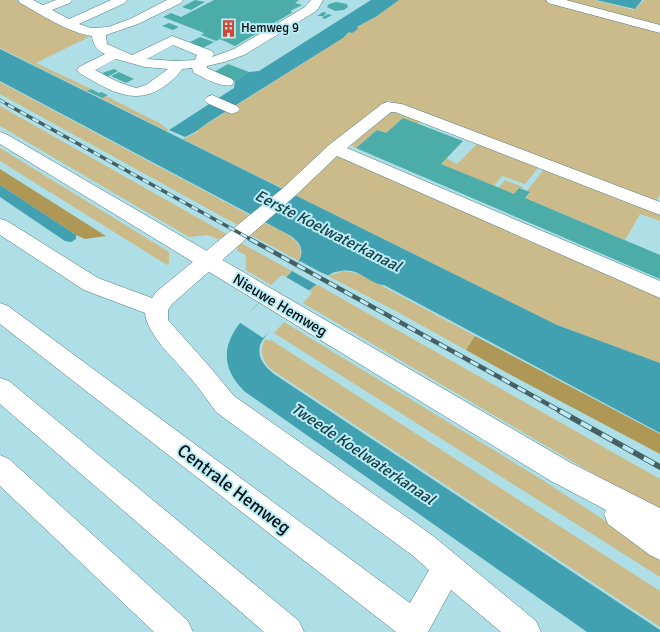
<svg xmlns="http://www.w3.org/2000/svg" width="660" height="632" viewBox="0 0 660 632" font-family="Signika,sans-serif">
<rect width="100%" height="100%" fill="#aedee6"/>
<path fill="#ccbb8a" d="M0 0H14L63 26 89 37 36 63 91 89 88 91 101 98 106 96 159 123 169 130 167 131 0 48Z
M399 0H544L660 31V194L656 202 388 100 366 116 369 118 366 120 363 118 286 190 183 139 198 132 199 131H196L343 38 349 32 377 16Z
M562 0H594L634 10 644 0H660V26Z
M0 82 253 217 241 227 0 94Z
M0 106 230 236 217 239 208 235 189 237 0 126Z
M392 111 421 121 418 124 403 118 386 133 377 130 356 148 349 144Z
M478 143 539 167 525 184 502 176 494 186 441 164 446 158 457 164Z
M0 148 169 252V263L167 265 0 161Z
M336 155 660 296V363L557 325 293 194Z
M544 169 660 214V221L640 214 625 240 525 198 530 193 527 191Z
M505 180 523 187 522 189 519 188 514 194 498 188Z
M261 221C276 229 309 239 299 261L247 233Z
M239 242 292 271 286 277 282 275 271 285 246 270V255L237 251Z
M343 271 360 274 475 336 466 350 394 310 328 276Z
M316 284 660 479V513L303 303 312 293 310 291Z
M284 322 536 476 660 556V577L274 333Z
M265 339 269 341 271 340 660 591V627L272 370C262 361 259 351 265 339Z"/>
<path fill="#af9855" d="M0 169 106 236 85 239 76 235 0 185Z
M475 336 660 434V454L511 375 466 350Z"/>
<path fill="#42a1b1" d="M371 0H399L377 16 357 27 358 29 352 33 349 32 343 38 209 122 195 132 185 137 169 130 234 88 235 81 249 72 259 71Z
M596 0H642L635 9Z
M0 49 557 325 660 363V433L384 285C366 283 360 265 335 272 322 275 263 333 260 346 257 358 265 367 274 374L660 630V632H587L244 391C174 320 344 273 291 236L0 81Z
M0 185 76 235V239L71 242 65 241 0 197Z"/>
<path fill="#aedee6" d="M300 261 320 272 329 276 317 285 292 271Z
M286 277 310 291 263 338 239 322Z"/>
<path fill="#4cada8" d="M195 0 205 2 191 10 182 7Z
M214 0H299L295 3 302 5 290 11 293 12 235 46 220 39 216 41 201 35 204 33 163 17 171 13 181 17Z
M336 2 347 4 348 7 344 10 335 11 327 7 329 4Z
M323 12 327 13 324 15 325 16 328 14 332 15 325 19 322 18 324 17 322 16H317Z
M169 23 179 27 173 30 162 26Z
M200 37 214 42 203 48 190 42Z
M228 64 249 72 235 81 214 72Z
M114 69 118 71 107 77 102 75 104 74 102 73Z
M119 72 134 79 126 83 111 76Z
M91 89 99 93 101 92 108 95 102 98 87 91Z
M403 118 463 141 441 164 514 194 519 188 530 192 525 198 660 255V279L356 148 377 130 386 133Z"/>
<g fill="none" stroke-linecap="round" stroke-linejoin="round">
<defs>
<path id="minor" d="M18 0H33L43 5 56 0H72L70 3 52 10 69 19 111 0H127L125 3 79 24 91 28 108 27 130 19 167 0H183L181 3 138 24 106 35 107 44 132 55 172 36 212 51 214 54 212 57 234 49 305 7 311 0H323L318 9 313 13 244 55 224 62 207 66V68L232 79 234 82 232 85C220 88 205 78 194 73L192 68 182 69C177 77 170 82 162 88 132 107 106 88 79 73L77 70 79 67 105 54C97 50 93 45 92 36 66 32 43 15 20 3ZM173 45 197 55 195 60 175 61 147 59ZM116 59 145 67 168 69 146 85 136 88 118 82 95 70Z
M546 0H566L660 25V33L548 3Z
M212 95 237 106 240 109 237 112 232 114 227 112 207 103 204 100 207 97Z
M387 102 402 104 660 202V215L395 112H391L347 148 660 281V298L337 156 295 196 172 304 168 310V320L209 366 234 396 432 535 536 621 541 632H501L451 590 428 632H396L0 324V303L8 306 410 603 429 570 412 555 216 412C208 401 201 390 192 380 178 362 147 336 145 313L84 290 0 235V219L7 221 98 278 152 298 156 292 283 188 329 145 382 104Z
M0 378 9 381 299 621 304 632H264L0 404Z
M0 455 9 459 188 621 193 632H154L0 486Z"/>
<path id="major" d="M0 132 6 134 571 463 660 508V560L650 555 608 524 604 514 606 510 551 481 0 144Z"/>
</defs>
<use href="#minor" stroke="#4d7981" stroke-width="1"/>
<use href="#major" stroke="#4d7981" stroke-width="1"/>
<use href="#minor" fill="#fff" fill-rule="evenodd"/>
<use href="#major" fill="#fff" fill-rule="evenodd"/>
<defs>
<path id="rail-far3" d="M0 100 10 106"/>
<path id="rail-far2" d="M8 105 252 240"/>
<path id="rail-far1" d="M250 239 562 412"/>
<path id="rail" d="M560 411 660 467"/>
</defs>
<use href="#rail-far3" stroke="#446065" stroke-width="3"/>
<use href="#rail-far2" stroke="#446065" stroke-width="3.5"/>
<use href="#rail-far1" stroke="#446065" stroke-width="4.5"/>
<use href="#rail" stroke="#446065" stroke-width="5.5"/>
<use href="#rail-far3" stroke="#bbebf4" stroke-width="2" stroke-dasharray="5.5" stroke-linecap="butt"/>
<use href="#rail-far2" stroke="#bbebf4" stroke-width="2.5" stroke-dasharray="7" stroke-linecap="butt"/>
<use href="#rail-far1" stroke="#bbebf4" stroke-width="3" stroke-dasharray="9" stroke-linecap="butt"/>
<use href="#rail" stroke="#bbebf4" stroke-width="4" stroke-dasharray="12" stroke-linecap="butt"/>
</g>
<defs>
<symbol id="building-bare" viewBox="-9 -9 18 18"><path d="M-4-6H4V6H1V3H-1V6H-4ZM-2.5-4.3h1.7v1.8h-1.7ZM.8-4.3h1.7v1.8H.8ZM-2.5-1h1.7V.8h-1.7ZM.8-1h1.7V.8H.8Z" fill="#d34635" stroke="#bbebf4" stroke-width="2.5" paint-order="stroke"/></symbol>
</defs>
<g fill-rule="evenodd">
<use href="#building-bare" x="216" y="16" width="25" height="25"/>
</g>
<g text-anchor="middle" dominant-baseline="central" stroke-width="4" stroke-linejoin="round" paint-order="stroke">
<g font-size="13" fill="#010f13" stroke="#bbebf4" text-anchor="start">
<text x="241" y="28">Hemweg 9</text>
</g>
<g font-size="15" fill="#010f13" stroke="#bbebf4">
<text transform="translate(280 305) rotate(31)">Nieuwe Hemweg</text>
</g>
<g font-size="16" font-style="italic" fill="#154047" stroke="#bbebf4">
<text transform="translate(328 231) rotate(27)">Eerste Koelwaterkanaal</text>
<text transform="translate(363 454) rotate(34)">Tweede Koelwaterkanaal</text>
</g>
<g font-size="18" fill="#010f13" stroke="#bbebf4">
<text transform="translate(234 489) rotate(37)">Centrale Hemweg</text>
</g>
</g>
</svg>
